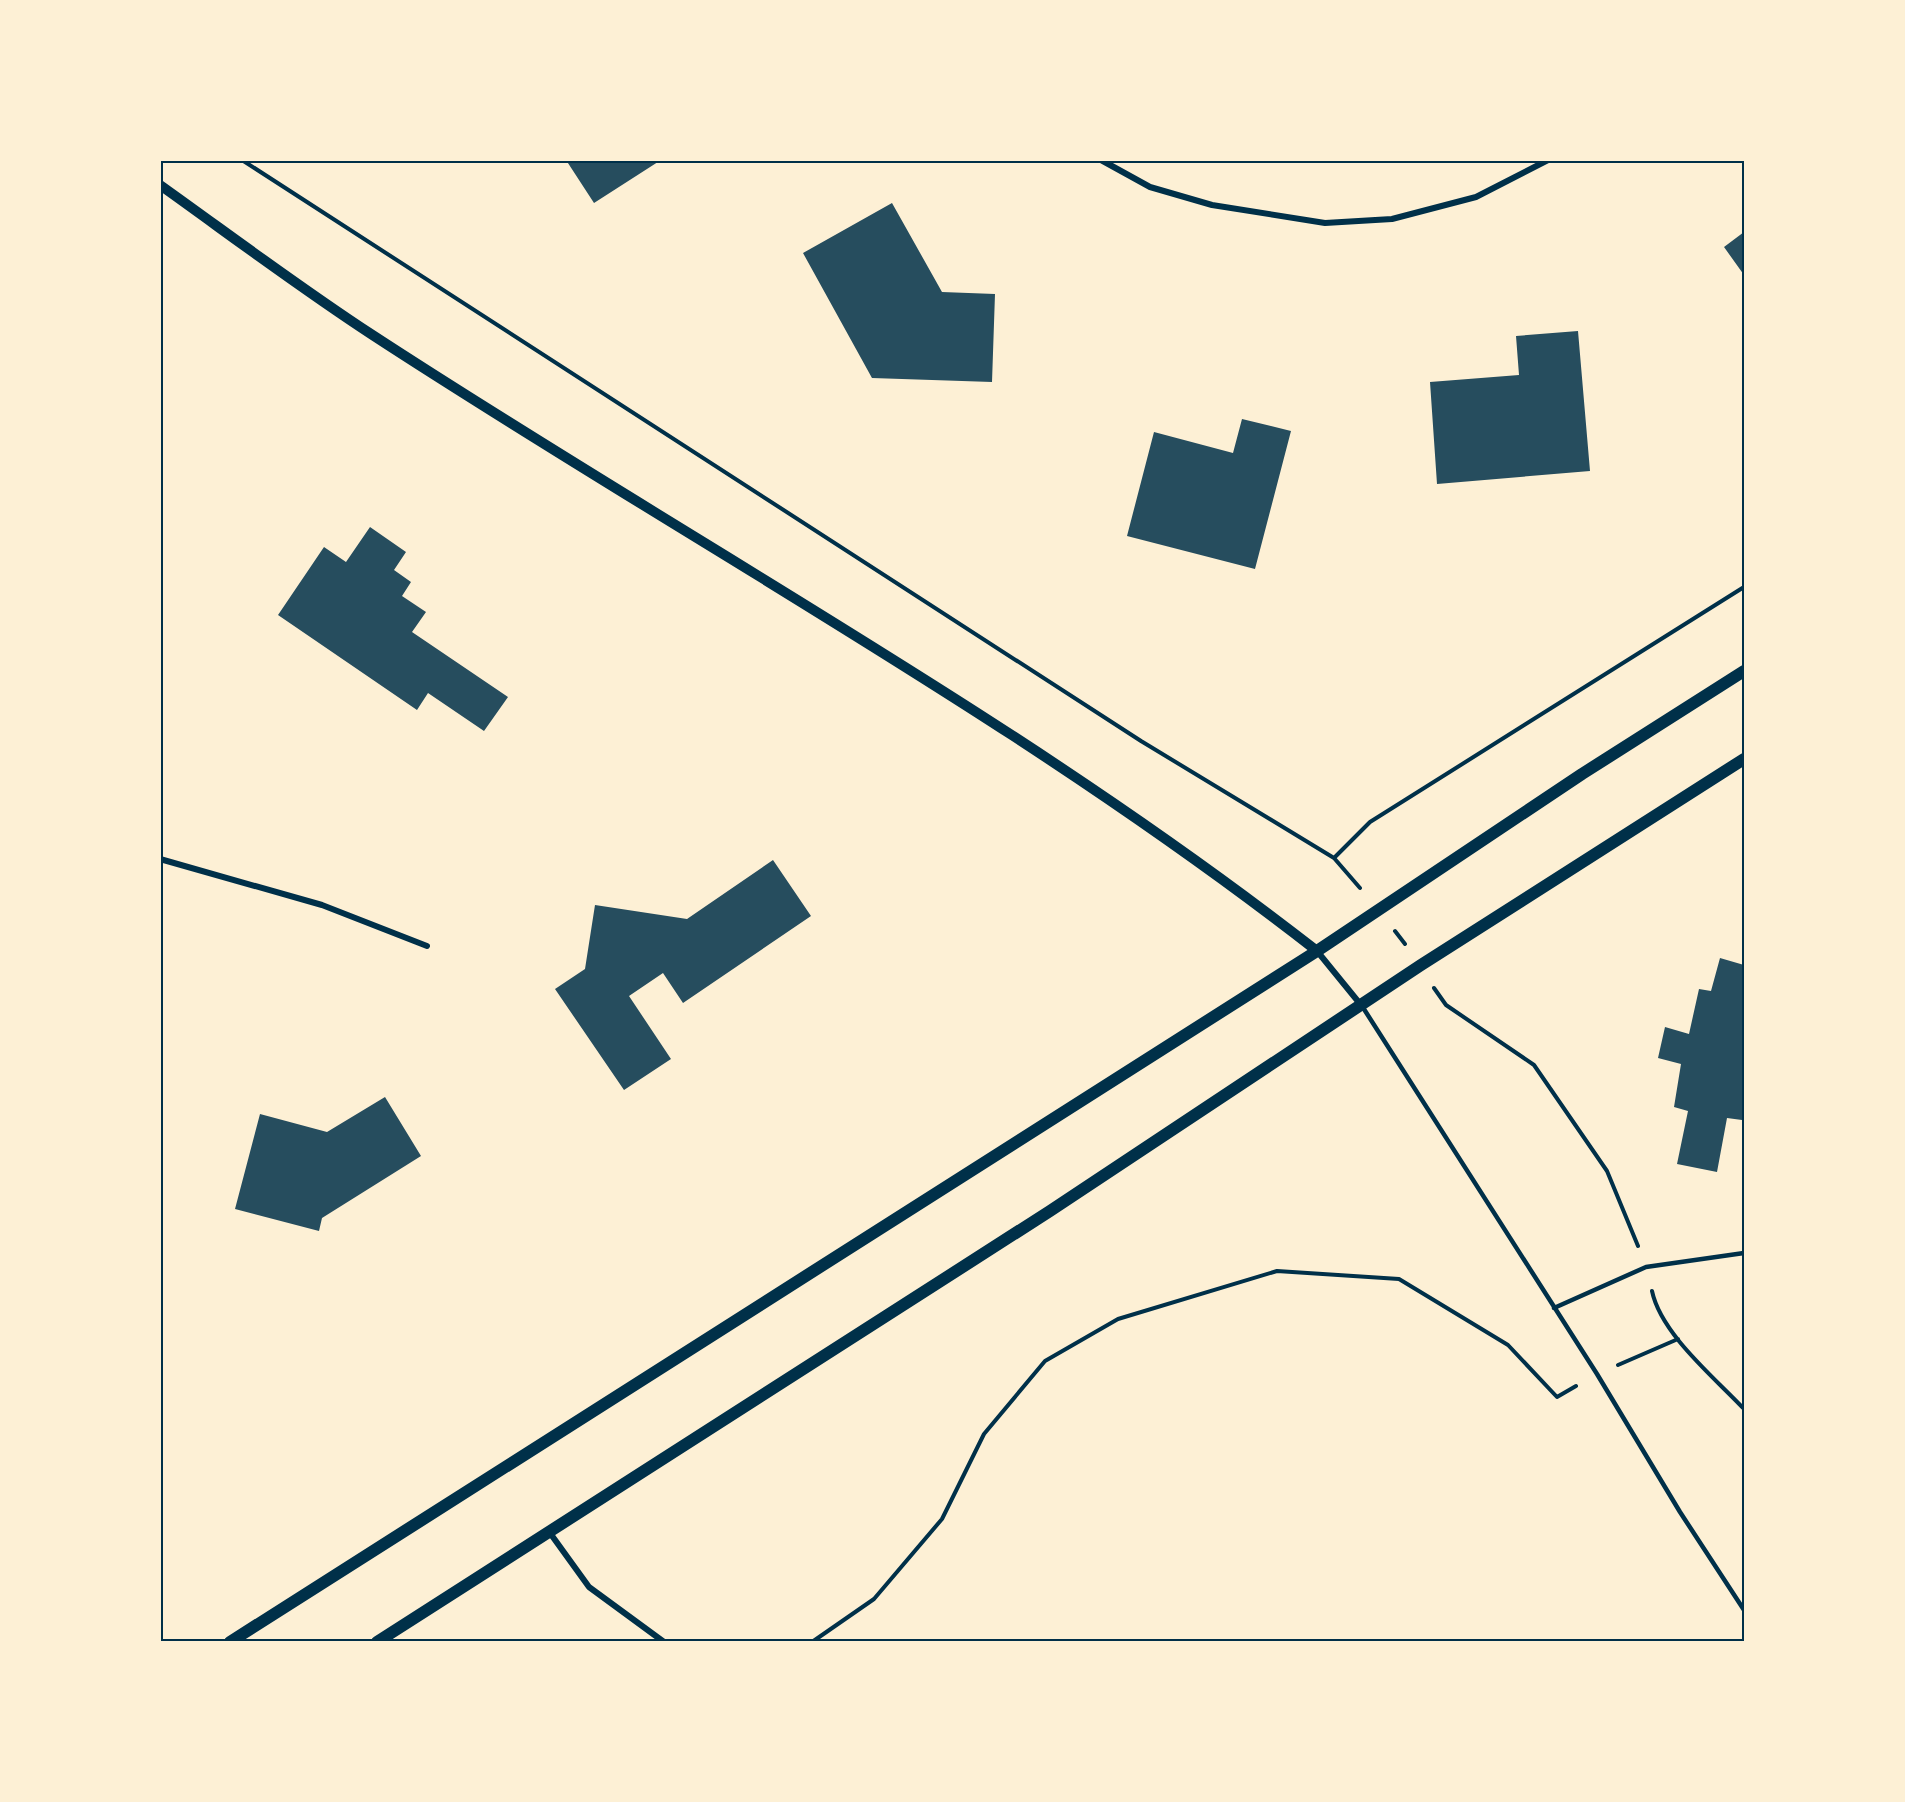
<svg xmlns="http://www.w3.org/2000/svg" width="1905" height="1802" viewBox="0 0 1905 1802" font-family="Mulish,sans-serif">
<rect width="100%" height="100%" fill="#fdf0d5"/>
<path fill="#264d5e" d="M566 160H661L594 203Z
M892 203 942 292 995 294 992 382 872 378 803 253Z
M1744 232V275L1724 247Z
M1578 331 1590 471 1437 484 1430 382 1519 375 1516 336Z
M1242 419 1291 431 1255 569 1127 536 1154 432 1233 453Z
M370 527 406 552 394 570 411 582 402 596 426 612 412 632 508 697 484 731 428 693 417 710 278 615 324 547 346 562Z
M773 860 811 916 683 1003 663 973 629 996 671 1059 624 1090 555 989 585 969 595 905 687 919Z
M1720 958 1744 965V1110L1742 1120 1727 1118 1717 1172 1677 1164 1688 1111 1674 1107 1681 1064 1658 1058 1665 1027 1689 1034 1699 989 1711 991Z
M385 1097 421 1156 322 1218 319 1231 235 1209 260 1114 327 1132Z"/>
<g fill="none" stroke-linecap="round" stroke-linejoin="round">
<path stroke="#003049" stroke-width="4" d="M242 160 1141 741 1334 858 1360 888
M1334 858 1370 822 1744 587
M1395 931 1405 944
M1434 988 1446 1005 1534 1065 1607 1171 1638 1246
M1652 1291C1661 1334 1715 1378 1744 1409
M1618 1365 1678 1339
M812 1642 874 1599 942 1519 984 1434 1045 1361 1118 1319 1277 1271 1399 1279 1508 1345 1557 1397 1576 1386"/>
<path stroke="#003049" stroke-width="4.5" d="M1362 1006 1597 1374 1680 1512 1744 1610
M1554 1308 1646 1267 1744 1253"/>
<path stroke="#003049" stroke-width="6" d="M1101 160 1150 187 1212 205 1325 223 1392 219 1476 197 1548 160
M160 859 322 905 427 946
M1317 951 1361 1005
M550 1533 589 1587 664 1642"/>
<path stroke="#003049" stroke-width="10" d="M160 185C230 235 299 287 371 334 686 540 1020 719 1317 951"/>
<path stroke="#003049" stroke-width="12" d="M230 1642 1317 951 1582 774 1744 671
M377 1642 1050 1211 1421 965 1744 759"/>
</g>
<rect width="1905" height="1802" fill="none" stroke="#fdf0d5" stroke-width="324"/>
<rect x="162" y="162" width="1581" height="1478" fill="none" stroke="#003049" stroke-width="2"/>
</svg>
